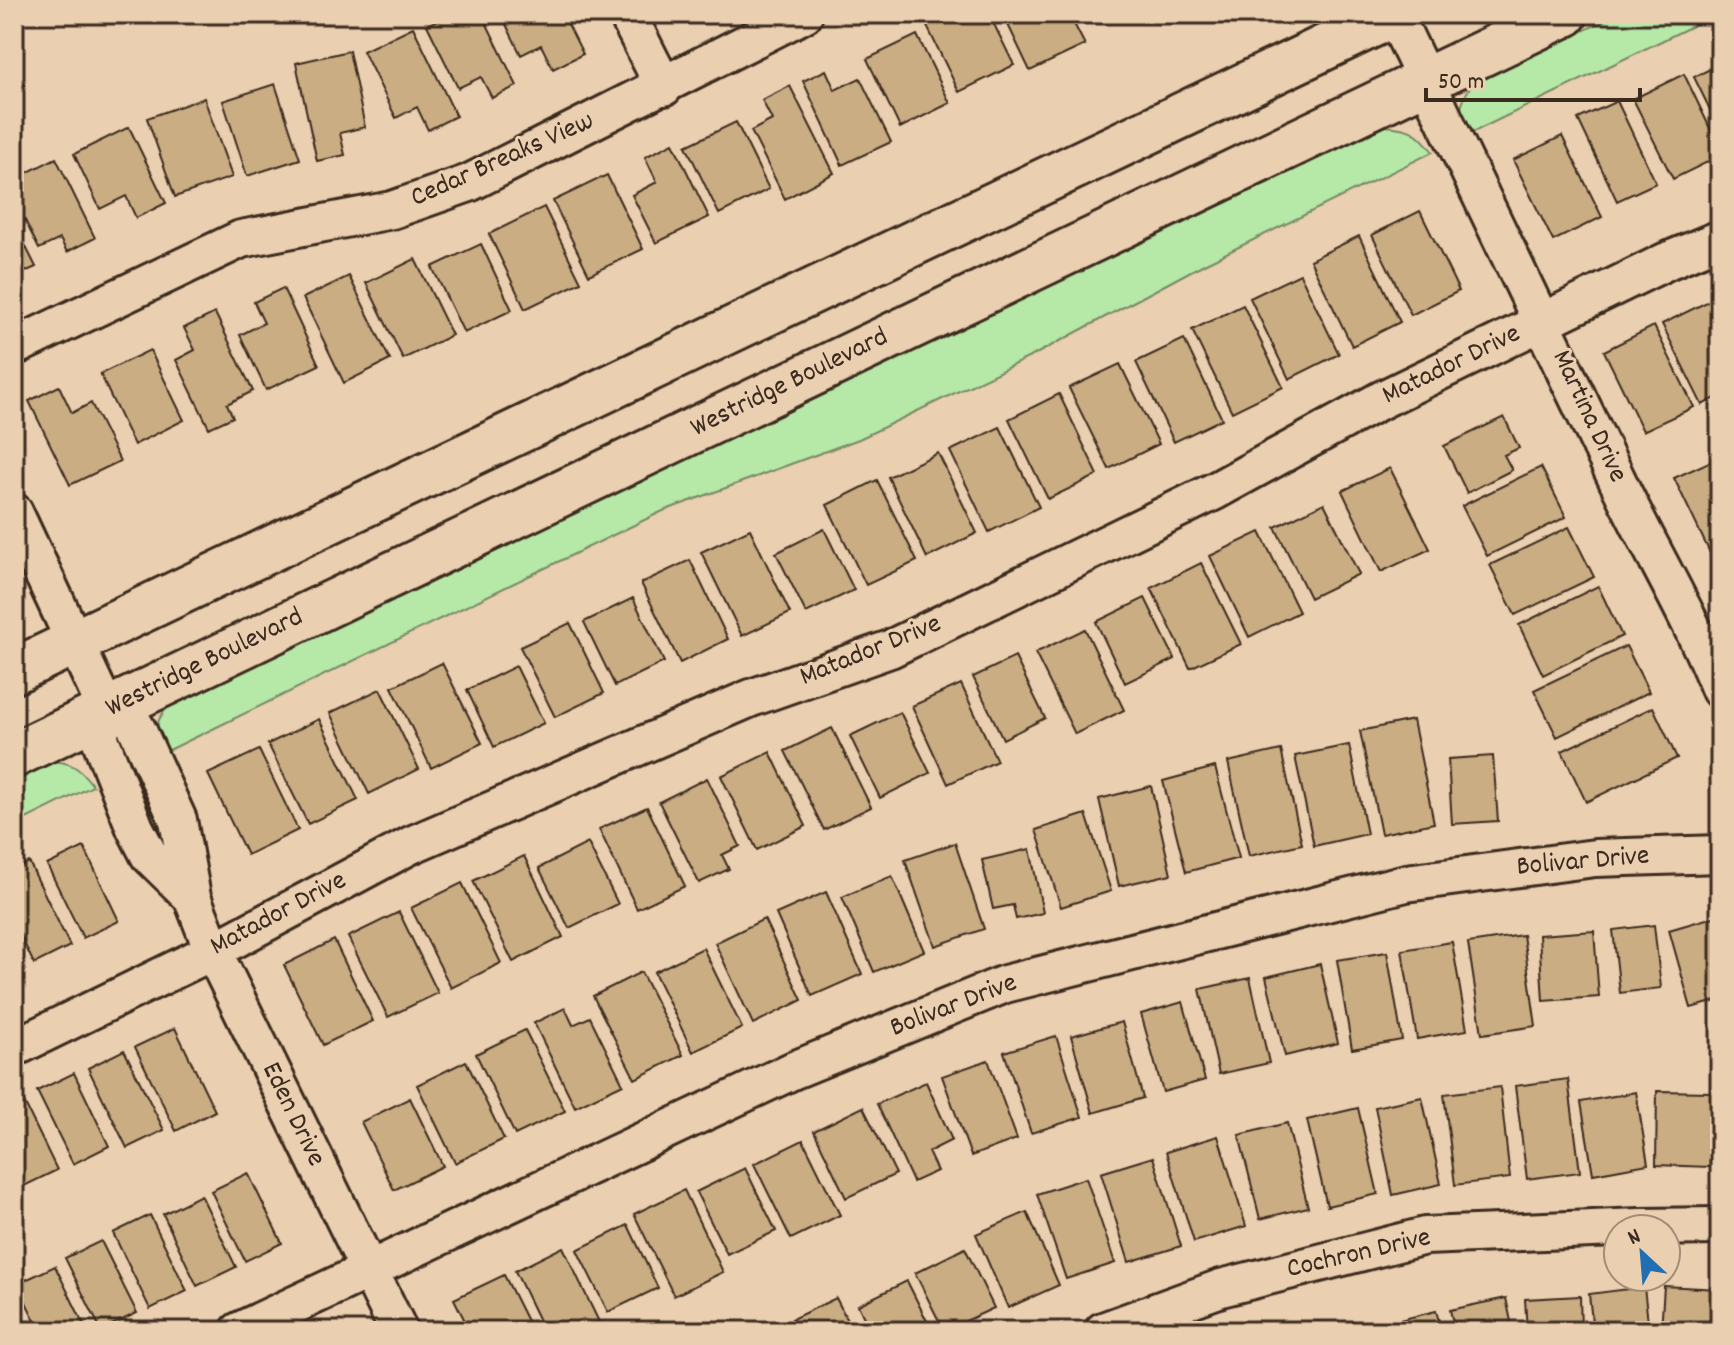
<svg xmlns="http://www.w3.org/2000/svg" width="1734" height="1345" viewBox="0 0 1734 1345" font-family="Dekko,sans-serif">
<rect width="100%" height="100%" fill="#eacfb1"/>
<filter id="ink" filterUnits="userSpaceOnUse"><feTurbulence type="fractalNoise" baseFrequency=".0125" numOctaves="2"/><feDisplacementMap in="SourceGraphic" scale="16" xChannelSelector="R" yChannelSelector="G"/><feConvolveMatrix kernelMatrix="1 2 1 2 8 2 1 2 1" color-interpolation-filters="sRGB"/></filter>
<g filter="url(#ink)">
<path fill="#b6e8a8" stroke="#788963" stroke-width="2" d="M1618 14H1717L1465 136C1457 115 1460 104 1471 85Z
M1385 126C1411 128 1417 131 1433 152L1204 264 1034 355 859 439 663 511 161 754C154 727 154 719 176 699Z
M48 761C71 761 80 768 93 786L14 825V778Z"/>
<path fill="#caad83" stroke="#3b2a1e" stroke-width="2" d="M450 14H482L517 86 492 98 481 77 458 88 427 25Z
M501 14H563L583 54 553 69 541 45 521 55Z
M926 14H989L1014 65 959 92 922 16Z
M1003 14H1069L1085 45 1030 71Z
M1082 14H1100L1086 21Z
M413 27 456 116 428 130 417 107 396 118 363 51Z
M917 35 950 103 900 128 867 59Z
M349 51 365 127 340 133 345 155 317 161 296 63Z
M1720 64V130L1694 77Z
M826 70 835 90 860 78 891 142 842 165 803 81Z
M1684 74 1720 149V156L1673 179 1633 99Z
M275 84 300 159 247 176 223 101Z
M790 86 834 173 785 199 751 131 772 120 762 100Z
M204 98 232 177 175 197 147 118Z
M1617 101 1656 183 1617 201 1578 119Z
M736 122 769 189 719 214 686 146Z
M129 127 166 203 136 218 126 196 100 209 74 154Z
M1562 136 1602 217 1553 241 1513 160Z
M673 143 709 217 656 243 632 195 657 182 645 157Z
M56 158 95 238 67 252 60 239 39 249 14 198V179Z
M607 175 643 249 589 275 553 201Z
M544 207 581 282 525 309 489 234Z
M1420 211 1459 291 1411 315 1372 235Z
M14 223 36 267 14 277Z
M1359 236 1400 322 1352 346 1310 260Z
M481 244 512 310 464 333 432 267Z
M415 259 452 335 403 359 366 283Z
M1300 274 1339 354 1289 379 1250 298Z
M349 276 390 360 344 383 303 298Z
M283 288 319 365 266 390 240 335 264 323 254 302Z
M1713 299 1720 314V396L1702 405 1662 324Z
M1243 305 1283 387 1232 412 1192 330Z
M215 313 253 391 227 404 233 417 209 428 176 360 195 350 184 328Z
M1654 326 1694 407 1643 431 1604 351Z
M1184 339 1222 419 1174 442 1136 362Z
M150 350 184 420 134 445 100 374Z
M1120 364 1159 444 1109 469 1069 388Z
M59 386 72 413 91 403 120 461 70 485 29 401Z
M1059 394 1098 475 1048 499 1009 419Z
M1504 417 1519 448 1504 455 1512 470 1467 493 1444 446Z
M1000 427 1039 507 989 532 950 451Z
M938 453 977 533 927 558 888 477Z
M1720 457V548L1710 553 1674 478Z
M1541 467 1566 517 1487 556 1462 506Z
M1390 468 1430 549 1381 572 1342 491Z
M877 480 917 561 866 585 827 505Z
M1324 503 1359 574 1310 598 1275 527Z
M1569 527 1594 577 1515 615 1490 565Z
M750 529 790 613 742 636 701 552Z
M824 529 854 590 806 613 776 553Z
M1260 532 1299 612 1249 637 1210 556Z
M690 560 728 639 680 663 641 583Z
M1201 563 1241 644 1190 668 1151 588Z
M1598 586 1622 636 1543 675 1519 625Z
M633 598 664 662 615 686 584 622Z
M1145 598 1175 659 1125 683 1096 622Z
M570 623 604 693 555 717 520 647Z
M1085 629 1124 710 1075 734 1035 653Z
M1626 646 1649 692 1557 737 1534 690Z
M1015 657 1045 718 1003 739 973 677Z
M442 663 482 743 431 768 392 687Z
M516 666 544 723 494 747 467 690Z
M961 684 997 761 948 784 912 706Z
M380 689 419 769 369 794 330 713Z
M1653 707 1677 758 1586 802 1562 751Z
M900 712 930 773 880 798 850 736Z
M319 719 358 800 308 824 268 744Z
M1413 720 1434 823 1381 834 1360 731Z
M832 728 871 807 824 830 785 751Z
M1349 745 1367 834 1314 846 1295 756Z
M259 750 298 830 247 855 208 774Z
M1281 750 1302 844 1249 856 1228 762Z
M770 752 806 826 757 850 721 776Z
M1493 756 1498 821 1452 824 1448 759Z
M1215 767 1239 858 1186 872 1163 781Z
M707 778 740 846 722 855 729 869 699 883 659 802Z
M1151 786 1171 874 1119 886 1099 799Z
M647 807 685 886 637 909 599 829Z
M1086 814 1111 891 1061 907 1036 830Z
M588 843 618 904 569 928 539 868Z
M955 843 984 929 935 946 905 860Z
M84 847 119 921 83 938 47 865Z
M1030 849 1043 913 1016 919 1013 905 993 909 982 860Z
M524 856 563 937 513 962 473 881Z
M29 862 70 946 34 964 14 922V870Z
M892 876 924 951 874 972 842 897Z
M462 883 501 963 451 988 411 908Z
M826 892 862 974 812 996 776 914Z
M399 912 438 993 388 1017 348 937Z
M1720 915V1000L1691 1008 1669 930Z
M764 919 802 1000 753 1024 715 943Z
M1654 925 1661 988 1620 993 1613 930Z
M1594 931 1599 997 1543 1001 1539 935Z
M1523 935 1536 1026 1482 1034 1468 943Z
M334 940 373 1021 323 1045 284 965Z
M1452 942 1467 1030 1417 1039 1402 950Z
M703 948 742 1028 693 1052 654 972Z
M1387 952 1402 1040 1352 1049 1337 960Z
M1320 964 1338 1043 1285 1056 1266 977Z
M641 972 683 1055 635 1079 593 996Z
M1250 978 1269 1063 1219 1074 1200 989Z
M1183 1002 1205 1080 1163 1092 1141 1014Z
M565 1008 573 1025 590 1017 623 1084 575 1107 534 1023Z
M1122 1022 1143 1098 1093 1113 1071 1036Z
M175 1028 215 1111 176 1131 135 1047Z
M525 1030 565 1111 515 1135 476 1054Z
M1056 1036 1082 1117 1031 1133 1004 1052Z
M124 1050 164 1130 127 1148 88 1068Z
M988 1060 1017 1139 971 1156 942 1076Z
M466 1061 504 1139 455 1163 417 1085Z
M74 1073 109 1146 73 1164 37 1091Z
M1568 1079 1580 1172 1527 1179 1515 1086Z
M926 1082 952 1140 928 1152 937 1171 913 1182 877 1104Z
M1500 1087 1510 1178 1455 1185 1444 1094Z
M1657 1091 1711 1092 1710 1167 1656 1165Z
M1636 1092 1648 1164 1593 1174 1581 1102Z
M21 1096 57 1170 20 1188 14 1176V1100Z
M1422 1097 1441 1184 1393 1195 1375 1107Z
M410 1098 443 1166 394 1190 361 1122Z
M863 1107 896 1174 846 1198 814 1131Z
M1358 1108 1378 1194 1327 1206 1307 1120Z
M1287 1123 1308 1207 1260 1219 1239 1135Z
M1218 1136 1246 1226 1194 1242 1166 1152Z
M803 1140 840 1215 791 1239 754 1164Z
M1153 1157 1181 1246 1129 1262 1101 1173Z
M745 1168 776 1231 727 1254 696 1192Z
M248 1173 282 1243 245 1261 211 1191Z
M1086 1178 1115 1263 1066 1279 1037 1194Z
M684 1190 723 1272 674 1296 634 1214Z
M201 1195 236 1267 197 1286 163 1214Z
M1027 1212 1059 1285 1008 1308 976 1234Z
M150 1215 187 1291 150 1309 113 1233Z
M628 1225 658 1288 608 1312 577 1250Z
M101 1241 137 1313 101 1330 65 1258Z
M563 1247 599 1322 580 1331H544L515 1271Z
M965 1248 994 1308 944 1331 915 1273Z
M55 1266 87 1331H40L17 1284Z
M504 1275 532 1331H470L454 1299Z
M907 1281 932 1331H870L858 1305Z
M1664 1286 1719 1289 1717 1331H1661Z
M1644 1287 1649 1331H1593L1589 1294Z
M1580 1296 1581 1331H1527L1525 1299Z
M836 1298 853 1331H798L792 1319Z
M1506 1298 1513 1331H1455L1450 1310Z
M14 1305 27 1331H14Z
M1436 1311 1442 1331H1386L1384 1324Z
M1372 1322 1374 1331H1331Z"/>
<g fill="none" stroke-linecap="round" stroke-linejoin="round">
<defs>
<path id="minor" d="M627 14 664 87
M1394 14C1470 170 1544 327 1619 484 1652 553 1692 619 1720 690
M14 347 241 239 392 210 469 183 804 14
M14 512 107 711 99 736 135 828 149 855 192 897
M107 711 130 717 137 729 178 820 192 897 213 951 399 1331
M14 1048 213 951 411 845 751 698 890 649 1215 491 1381 400 1667 261 1720 239
M239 1331 794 1070 1005 984 1406 883 1595 858 1720 854
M1103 1331 1221 1288 1425 1236 1640 1227 1720 1226"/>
<path id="major" d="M14 671 1395 14
M14 755 1565 14"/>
</defs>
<use href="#minor" stroke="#3b2a1e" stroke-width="42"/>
<use href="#major" stroke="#3b2a1e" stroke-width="50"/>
<use href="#minor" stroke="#eacfb1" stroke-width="36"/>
<use href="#major" stroke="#eacfb1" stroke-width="44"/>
</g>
</g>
<g text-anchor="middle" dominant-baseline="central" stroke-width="6" stroke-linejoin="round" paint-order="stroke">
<g font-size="28" fill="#3b2a1e" stroke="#eacfb1">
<text transform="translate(503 161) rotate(-24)">Cedar Breaks View</text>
<text transform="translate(1452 366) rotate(-26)">Matador Drive</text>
<text transform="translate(790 384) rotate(-26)">Westridge Boulevard</text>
<text transform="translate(1588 417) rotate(65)">Martina Drive</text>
<text transform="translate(871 652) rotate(-22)">Matador Drive</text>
<text transform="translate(205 664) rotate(-26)">Westridge Boulevard</text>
<text transform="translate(1583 863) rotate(-5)">Bolivar Drive</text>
<text transform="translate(279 915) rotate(-28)">Matador Drive</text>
<text transform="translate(954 1007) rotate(-21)">Bolivar Drive</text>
<text transform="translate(292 1115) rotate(64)">Eden Drive</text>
<text transform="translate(1359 1255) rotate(-13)">Cochron Drive</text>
</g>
</g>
<rect width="1734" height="1345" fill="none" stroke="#eacfb1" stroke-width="48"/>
<rect x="24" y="24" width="1686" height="1297" fill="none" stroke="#3b2a1e" stroke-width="3" filter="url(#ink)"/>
<g transform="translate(1642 1253) rotate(334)"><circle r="38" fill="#eacfb1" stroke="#a48d76" stroke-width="2"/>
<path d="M0-6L14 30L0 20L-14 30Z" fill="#1f6fb2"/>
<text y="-12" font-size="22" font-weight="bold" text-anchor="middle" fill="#3b2a1e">N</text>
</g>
<path d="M1426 88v12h214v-12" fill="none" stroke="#3b2a1e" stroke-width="4"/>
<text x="1438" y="88" font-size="24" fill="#3b2a1e" stroke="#eacfb1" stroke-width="6" paint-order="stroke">50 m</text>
</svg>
